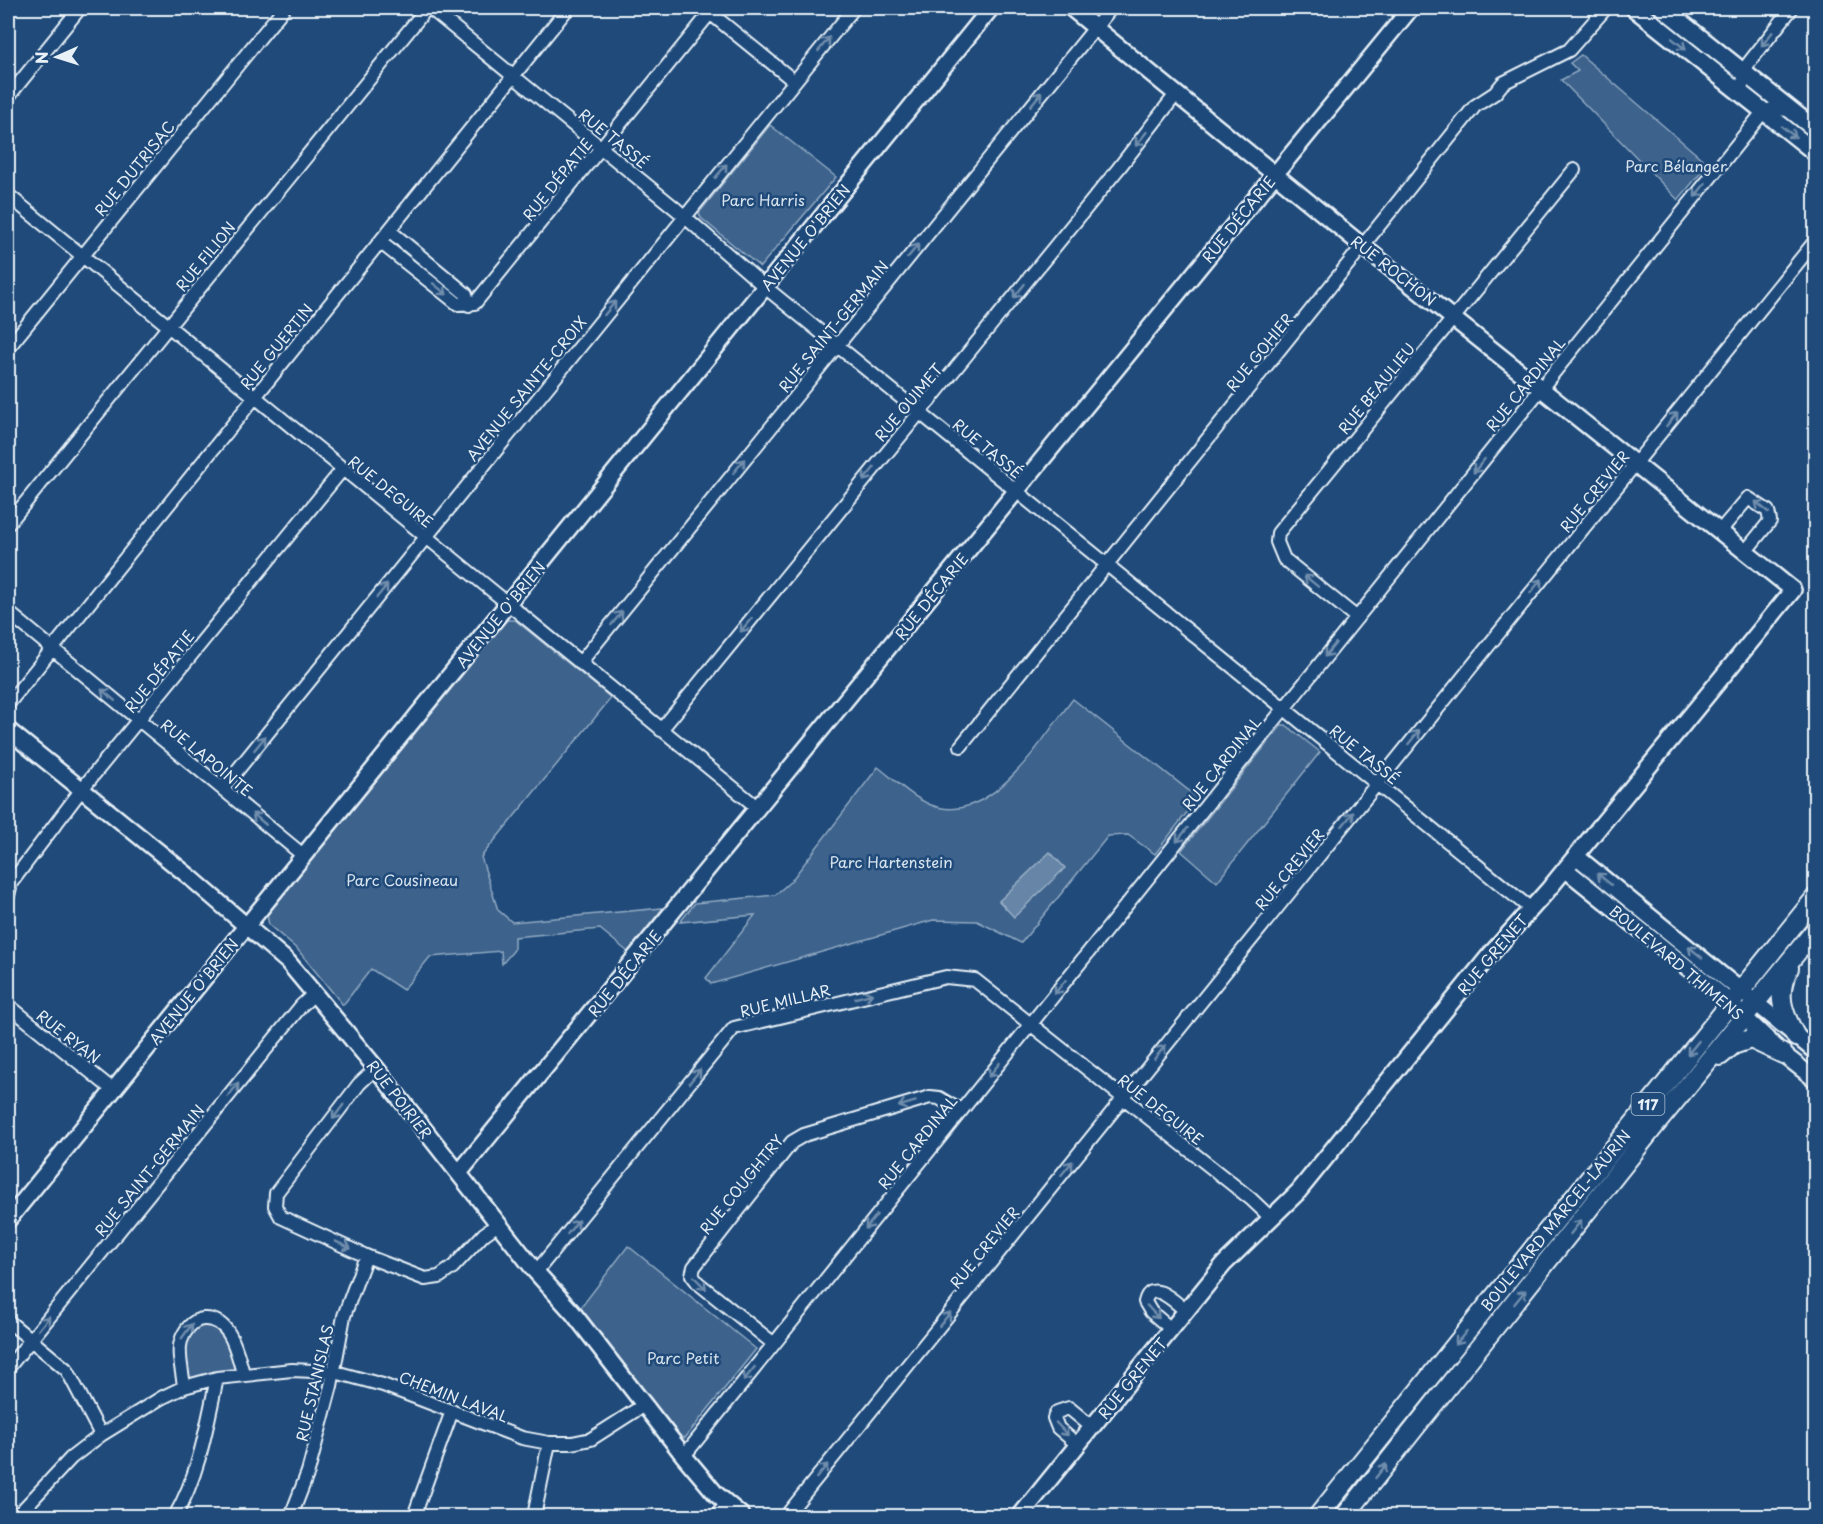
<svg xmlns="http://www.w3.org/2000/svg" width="1823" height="1524" viewBox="0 0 1823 1524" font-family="'Playpen Sans',sans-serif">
<rect width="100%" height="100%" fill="#1f4a7a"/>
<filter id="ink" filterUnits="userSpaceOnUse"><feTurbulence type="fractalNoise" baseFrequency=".0167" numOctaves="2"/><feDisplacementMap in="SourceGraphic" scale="12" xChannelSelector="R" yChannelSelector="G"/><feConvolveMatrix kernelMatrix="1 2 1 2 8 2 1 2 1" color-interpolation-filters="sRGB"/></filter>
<g filter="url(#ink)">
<path fill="#3c628c" stroke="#92aac2" stroke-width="1.5" d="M1581 55 1708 164 1678 200 1561 80 1578 71 1570 63Z
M770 125 836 177 760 267 701 218 699 213Z
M507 620H515L611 698 481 857 498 910 512 922 663 908 628 952 600 929 514 937V950L502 964 501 951 430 957 403 990 371 969 343 1005 298 950 269 925 267 915Z
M1073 699 1198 798 1155 854 1128 835 1108 836 1021 943 977 921 933 920 711 984 706 978 755 915 680 922 695 903 775 895 791 881 878 767C894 779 911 797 931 805 991 828 1042 738 1073 699Z
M1282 725H1286L1320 752 1217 882 1181 851Z
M628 1246 756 1349 685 1438 680 1436 579 1310Z
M198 1319 221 1323 243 1373 184 1387 187 1328Z"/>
<path fill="#6685a7" stroke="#9ab0c7" stroke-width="1.5" d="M1050 852 1065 868 1014 917 999 901Z"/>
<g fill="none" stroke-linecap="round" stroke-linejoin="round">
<defs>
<path id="minor" d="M430 8 676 209 765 287 1531 909
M704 8 794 81
M1740 93 1748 64 1792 8
M8 97 80 8
M8 195 758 808
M390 231 466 294 469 305
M380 242 458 304 475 303 710 13
M8 348 284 8
M8 524 427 8
M1719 532 1748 498 1768 511 1770 521 1745 552
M8 612 304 856
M1357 618 1284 559 1277 542 1278 533 1574 170
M580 663 1111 8
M8 704 568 8
M661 730 1118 169 1177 93
M961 746 1475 106 1495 93 1503 83 1569 50 1606 8
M223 788 854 8
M8 896 11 883 82 789 342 470
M8 1005 113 1090
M376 1068 359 1084 276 1193 275 1206 281 1217 366 1256 425 1279 439 1277 453 1267 484 1234 498 1224
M536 1272 734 1028 946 977 975 980 1251 1199 1271 1218
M8 1321 67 1370 101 1435
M1171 1329 1151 1312 1145 1302C1151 1277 1176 1303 1186 1311
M774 1344 698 1283 692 1275 694 1267 792 1142 804 1135 930 1097 939 1098 961 1111
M8 1368 301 1006 315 993
M184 1387C183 1374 177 1353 181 1341 184 1331 192 1320 203 1319 231 1317 237 1353 243 1373
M1078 1445 1058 1428 1054 1418 1057 1412 1069 1408 1092 1427
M684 1456 1763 112 1772 109 1791 110
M17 1516 71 1458 101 1435 161 1398 184 1387 217 1378 292 1370 335 1372 383 1385 522 1438 549 1443H572L591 1439 644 1405
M175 1516C199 1475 207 1425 217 1378
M291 1516 308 1472 331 1386 344 1316 366 1256
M414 1516 452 1411
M534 1516 549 1443
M716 1516 727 1504
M786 1516 1816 240"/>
<path id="tertiary" d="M8 730 191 878 288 962 376 1068 536 1272 573 1313 684 1456 716 1494 742 1516
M1576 856 1816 1052
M1565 869 1719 993 1783 1054 1816 1080
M459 1173 1411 8
M8 1220 991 8
M1020 1516 1224 1264 1298 1192 1489 956 1548 890 1793 590 1370 252 1071 8"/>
<path id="secondary" d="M1634 8 1816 153
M1663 8 1816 130"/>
<path id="primary" d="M1789 968C1775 994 1783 1013 1796 1037
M1720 1056 1733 1045 1751 1039 1783 1054
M1318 1516 1816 897
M1345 1516 1653 1128 1816 929"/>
</defs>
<use href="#minor" stroke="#e8f1f8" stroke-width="16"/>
<use href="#tertiary" stroke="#e8f1f8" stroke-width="20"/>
<use href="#secondary" stroke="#e8f1f8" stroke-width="21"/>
<use href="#primary" stroke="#e8f1f8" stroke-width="22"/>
<use href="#minor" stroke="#1f4a7a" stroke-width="12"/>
<use href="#tertiary" stroke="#1f4a7a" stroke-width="15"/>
<use href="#secondary" stroke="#1f4a7a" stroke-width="16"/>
<use href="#primary" stroke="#1f4a7a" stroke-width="18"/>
</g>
<defs><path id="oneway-shaft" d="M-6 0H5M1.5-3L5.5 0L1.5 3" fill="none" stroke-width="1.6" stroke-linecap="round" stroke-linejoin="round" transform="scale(1.5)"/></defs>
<g stroke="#6f8dac">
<use href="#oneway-shaft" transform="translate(1767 39) rotate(128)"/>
<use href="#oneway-shaft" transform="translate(824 44) rotate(-51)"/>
<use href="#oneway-shaft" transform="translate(1679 44) rotate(39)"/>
<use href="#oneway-shaft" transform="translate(1036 99) rotate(-51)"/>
<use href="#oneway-shaft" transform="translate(1789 132) rotate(38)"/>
<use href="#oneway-shaft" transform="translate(1141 139) rotate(128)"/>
<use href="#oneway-shaft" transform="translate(721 171) rotate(-50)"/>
<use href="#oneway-shaft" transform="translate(1700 190) rotate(128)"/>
<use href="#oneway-shaft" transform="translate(913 251) rotate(-51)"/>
<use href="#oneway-shaft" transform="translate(440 289) rotate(39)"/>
<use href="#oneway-shaft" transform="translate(1019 291) rotate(129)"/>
<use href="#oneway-shaft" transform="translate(610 308) rotate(-51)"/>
<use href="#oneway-shaft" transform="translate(1672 419) rotate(-51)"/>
<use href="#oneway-shaft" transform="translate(739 466) rotate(-51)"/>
<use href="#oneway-shaft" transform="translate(1479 466) rotate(129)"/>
<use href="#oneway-shaft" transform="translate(869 474) rotate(129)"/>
<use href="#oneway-shaft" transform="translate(1762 507) rotate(-140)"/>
<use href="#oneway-shaft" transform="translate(1311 581) rotate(-141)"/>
<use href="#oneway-shaft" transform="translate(1536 586) rotate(-51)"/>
<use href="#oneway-shaft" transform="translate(382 591) rotate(-51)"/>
<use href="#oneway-shaft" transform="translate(617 618) rotate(-51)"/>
<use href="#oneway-shaft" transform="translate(746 625) rotate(129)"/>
<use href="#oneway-shaft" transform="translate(1330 650) rotate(129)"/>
<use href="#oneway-shaft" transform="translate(108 695) rotate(-140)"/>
<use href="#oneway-shaft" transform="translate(1414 737) rotate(-51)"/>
<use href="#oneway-shaft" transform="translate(260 743) rotate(-51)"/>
<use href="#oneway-shaft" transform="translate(259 819) rotate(-140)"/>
<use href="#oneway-shaft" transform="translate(1348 819) rotate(-51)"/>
<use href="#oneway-shaft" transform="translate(1182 835) rotate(129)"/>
<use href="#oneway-shaft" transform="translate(1604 879) rotate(-141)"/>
<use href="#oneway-shaft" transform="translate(1695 952) rotate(-141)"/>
<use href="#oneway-shaft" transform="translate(1060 987) rotate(129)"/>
<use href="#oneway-shaft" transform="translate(864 996) rotate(-14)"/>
<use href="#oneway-shaft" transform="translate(1693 1048) rotate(129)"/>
<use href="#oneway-shaft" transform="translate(1160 1052) rotate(-51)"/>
<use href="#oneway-shaft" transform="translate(994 1070) rotate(129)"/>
<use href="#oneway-shaft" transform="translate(695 1076) rotate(-51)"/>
<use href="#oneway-shaft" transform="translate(233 1090) rotate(-51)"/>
<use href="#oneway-shaft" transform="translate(907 1104) rotate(163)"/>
<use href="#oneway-shaft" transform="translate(338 1112) rotate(127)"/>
<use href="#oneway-shaft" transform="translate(1067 1168) rotate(-51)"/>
<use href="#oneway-shaft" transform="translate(871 1222) rotate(129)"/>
<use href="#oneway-shaft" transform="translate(573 1227) rotate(-51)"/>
<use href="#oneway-shaft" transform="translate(1576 1227) rotate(-52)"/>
<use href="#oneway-shaft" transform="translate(343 1245) rotate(25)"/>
<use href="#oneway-shaft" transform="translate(700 1283) rotate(46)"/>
<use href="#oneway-shaft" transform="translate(1520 1297) rotate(-51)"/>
<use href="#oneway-shaft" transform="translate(1153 1312) rotate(47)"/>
<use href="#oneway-shaft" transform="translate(945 1319) rotate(-51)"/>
<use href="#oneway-shaft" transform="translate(44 1323) rotate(-51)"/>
<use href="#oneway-shaft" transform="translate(187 1331) rotate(-54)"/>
<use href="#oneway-shaft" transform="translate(1461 1338) rotate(129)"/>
<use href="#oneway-shaft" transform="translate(749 1374) rotate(129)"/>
<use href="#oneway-shaft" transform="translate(1062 1429) rotate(47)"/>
<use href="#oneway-shaft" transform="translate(822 1471) rotate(-51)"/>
<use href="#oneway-shaft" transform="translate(1381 1471) rotate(-52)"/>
</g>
</g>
<g text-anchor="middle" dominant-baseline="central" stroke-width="5" stroke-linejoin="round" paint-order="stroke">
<rect fill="#1f4a7a" stroke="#acbfd2" stroke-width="1.5" x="1631.5" y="1093" width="33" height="22" rx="4.5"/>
<g font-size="14" font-weight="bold" fill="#e8f1f8">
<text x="1648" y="1104">117</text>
</g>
<g font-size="15" fill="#e8f1f8" stroke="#1f4a7a">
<text transform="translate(614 138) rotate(39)">RUE TASSÉ</text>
<text transform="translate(134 168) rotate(-51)">RUE DUTRISAC</text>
<text transform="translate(557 179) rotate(-51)">RUE DÉPATIE</text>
<text transform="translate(1238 219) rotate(-51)">RUE DÉCARIE</text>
<text transform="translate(805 237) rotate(-51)">AVENUE O'BRIEN</text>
<text transform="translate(205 256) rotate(-51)">RUE FILION</text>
<text transform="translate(1394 270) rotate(38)">RUE ROCHON</text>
<text transform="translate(833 326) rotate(-51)">RUE SAINT-GERMAIN</text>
<text transform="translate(276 346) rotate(-51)">RUE GUERTIN</text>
<text transform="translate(1259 352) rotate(-51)">RUE GOHIER</text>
<text transform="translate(1525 384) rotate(-51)">RUE CARDINAL</text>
<text transform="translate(526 388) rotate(-51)">AVENUE SAINTE-CROIX</text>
<text transform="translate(1376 388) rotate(-51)">RUE BEAULIEU</text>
<text transform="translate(908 402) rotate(-50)">RUE OUIMET</text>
<text transform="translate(988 448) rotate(39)">RUE TASSÉ</text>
<text transform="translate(391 491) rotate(39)">RUE DEGUIRE</text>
<text transform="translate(1594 491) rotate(-51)">RUE CREVIER</text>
<text transform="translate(931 596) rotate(-51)">RUE DÉCARIE</text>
<text transform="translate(500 614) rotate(-51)">AVENUE O'BRIEN</text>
<text transform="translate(159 671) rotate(-51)">RUE DÉPATIE</text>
<text transform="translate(1365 754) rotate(39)">RUE TASSÉ</text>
<text transform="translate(207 757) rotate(39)">RUE LAPOINTE</text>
<text transform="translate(1221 763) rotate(-51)">RUE CARDINAL</text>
<text transform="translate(1289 869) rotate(-51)">RUE CREVIER</text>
<text transform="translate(1492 954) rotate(-50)">RUE GRENET</text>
<text transform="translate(1677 962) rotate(40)">BOULEVARD THIMENS</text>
<text transform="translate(624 973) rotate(-51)">RUE DÉCARIE</text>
<text transform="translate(193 991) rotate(-51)">AVENUE O'BRIEN</text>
<text transform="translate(785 1000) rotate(-14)">RUE MILLAR</text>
<text transform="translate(69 1036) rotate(38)">RUE RYAN</text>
<text transform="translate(400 1099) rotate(52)">RUE POIRIER</text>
<text transform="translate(1161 1109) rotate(38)">RUE DEGUIRE</text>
<text transform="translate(917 1142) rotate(-51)">RUE CARDINAL</text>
<text transform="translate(149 1170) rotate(-51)">RUE SAINT-GERMAIN</text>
<text transform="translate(741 1184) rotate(-51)">RUE COUGHTRY</text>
<text transform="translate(1555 1220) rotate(-51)">BOULEVARD MARCEL-LAURIN</text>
<text transform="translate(984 1247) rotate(-51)">RUE CREVIER</text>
<text transform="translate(1132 1378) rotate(-51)">RUE GRENET</text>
<text transform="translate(314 1383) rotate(-77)">RUE STANISLAS</text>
<text transform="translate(454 1396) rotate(21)">CHEMIN LAVAL</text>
</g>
<g font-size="15" fill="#d7e3ed" stroke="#1f4a7a">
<text x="1676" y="165">Parc Bélanger</text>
<text x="763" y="199">Parc Harris</text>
<text x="891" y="861">Parc Hartenstein</text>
<text x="402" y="879">Parc Cousineau</text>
<text x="683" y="1357">Parc Petit</text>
</g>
</g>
<rect width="1823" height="1524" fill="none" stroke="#1f4a7a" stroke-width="30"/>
<rect x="15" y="15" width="1793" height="1494" fill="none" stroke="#e8f1f8" stroke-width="2" filter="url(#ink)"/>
<g transform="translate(57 57) rotate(267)" stroke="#1f4a7a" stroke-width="4.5" paint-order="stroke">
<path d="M0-4.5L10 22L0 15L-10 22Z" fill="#e8f1f8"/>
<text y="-9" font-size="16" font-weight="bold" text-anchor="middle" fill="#e8f1f8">N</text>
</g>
</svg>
